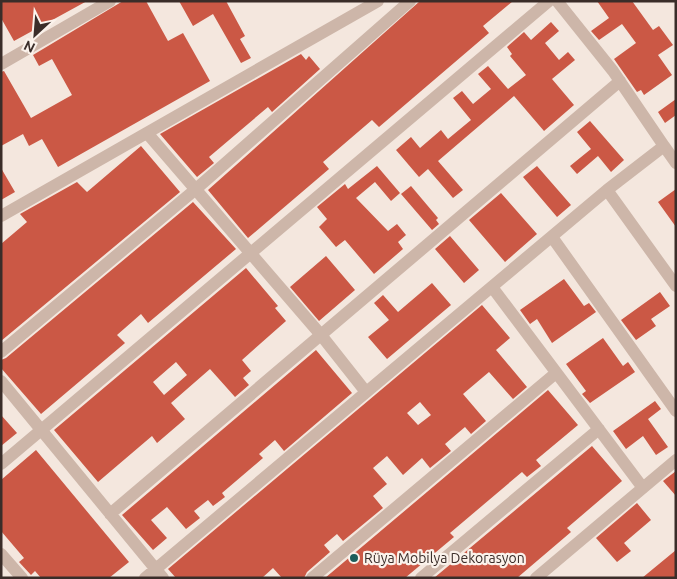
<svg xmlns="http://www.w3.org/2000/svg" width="677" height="579" viewBox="0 0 677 579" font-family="Ubuntu,sans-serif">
<rect width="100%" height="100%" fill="#f4e7de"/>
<path fill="#cb5845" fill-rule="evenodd" d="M1 1H87L14 41 1 18Z
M123 1H146L168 41 183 33 210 81 58 167 42 139 29 146 23 134 1 146V72L4 71 31 118 72 95 52 59 39 66 33 55Z
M179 1H226L245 36 240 39 251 58 241 63 213 14 193 26Z
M420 1H513L483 26 489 33 379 127 372 120 323 162 329 169 248 238 208 190Z
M597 1H632L653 30 659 26 673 45 658 55 672 75 644 95 641 90 637 92 614 59 636 43 622 24 599 40 591 31 609 18Z
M551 22 559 31 545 43 559 60 568 52 575 60 552 79 574 105 544 131 514 96 438 161 463 190 453 198 428 169 419 177 396 150 411 137 420 148 441 130 448 139 471 120 453 98 462 91 473 104 491 89 478 74 488 66 508 89 526 75 510 56 512 54 507 47 524 32 531 40Z
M301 54 306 60 309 56 320 69 272 112 268 107 209 157 214 163 197 177 160 134Z
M676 99V115L665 123 658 112Z
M590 121 624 160 611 172 598 156 577 174 570 166 591 149 577 132Z
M141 146 180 192 1 341V244L27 222 20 214 77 182 87 192Z
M377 166 400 193 391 201 375 182 356 198 388 231 397 224 406 235 398 242 403 249 374 274 345 240 336 247 319 227 327 219 317 207 345 184 348 189Z
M537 166 571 205 557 217 523 177Z
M1 168 15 192 1 200Z
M411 186 438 218 436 220 439 224 432 230 401 194Z
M676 189V227L658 202Z
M501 193 537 234 505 262 469 220Z
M193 202 236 249 148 323 141 314 117 335 125 343 41 414 1 368V360L6 358Z
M450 236 479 270 464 283 435 249Z
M326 256 355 290 319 321 290 287Z
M246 268 278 306 275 308 286 321 242 360 251 371 243 378 249 385 235 397 210 369 171 403 185 419 157 443 152 436 98 482 54 430ZM176 362 187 375 164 395 153 382Z
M564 279 584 306 589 303 596 312 552 343 537 319 530 324 520 310Z
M432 283 451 305 387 359 368 337 389 320 374 303 383 295 398 312Z
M660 292 670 306 651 319 656 326 636 340 621 320Z
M482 305 510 338 496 350 527 387 513 399 489 372 463 394 486 421 471 434 465 427 445 444 451 451 430 468 422 458 403 475 387 456 373 468 387 484 373 496 383 508 343 541 337 534 324 545 330 552 307 572 304 578H282L273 568 262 578H176L168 569ZM420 402 431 415 418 425 407 413Z
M603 338 623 366 628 362 635 372 590 403 582 394 586 391 566 364Z
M316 350 352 393 284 451 275 440 259 454 263 458 222 493 225 497 213 506 208 500 194 511 200 518 186 529 167 507 151 520 167 538 153 550 122 515Z
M548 390 578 425 536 460 541 466 527 477 522 472 450 533 454 537 405 578H325Z
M655 401 661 409 648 419 668 447 656 455 643 436 626 449 613 431Z
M1 415 17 433 1 446Z
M592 446 622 481 567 528 571 532 517 578H434Z
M36 450 129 562 109 578H41L35 571 31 575 19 562 24 558 1 531V480Z
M676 471V496L663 481Z
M637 503 651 520 624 543 631 551 617 562 596 538Z
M676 550V578H642Z"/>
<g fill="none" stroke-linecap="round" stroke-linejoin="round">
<path stroke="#cdb6a9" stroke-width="12" d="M1 64 110 1
M147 133 321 335 366 392
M664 146 676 163
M607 190 676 286
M1 216 378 1
M552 237 676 411
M492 287 643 488
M1 352 196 189 410 1
M1 381 163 578
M1 464 549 1
M110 514 620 81
M1 554 22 578
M145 578 607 190 664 146 613 71 557 1
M312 578 556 373
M421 578 599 429
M536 578 676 460"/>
</g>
<circle fill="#1d5e5b" stroke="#fbf2eb" stroke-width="2" cx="354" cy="558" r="5"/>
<g text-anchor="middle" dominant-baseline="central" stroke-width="4.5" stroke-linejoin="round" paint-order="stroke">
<g font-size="14" fill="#3a2d29" stroke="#fbf2eb" text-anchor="start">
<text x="364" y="558">Rüya Mobilya Dekorasyon</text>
</g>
</g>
<rect width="677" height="579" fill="none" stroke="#3a2d29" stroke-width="5"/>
<g transform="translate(35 35) rotate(206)" stroke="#fbf2eb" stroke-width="4" paint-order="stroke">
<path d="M0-4L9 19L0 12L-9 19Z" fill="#3a2d29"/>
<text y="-8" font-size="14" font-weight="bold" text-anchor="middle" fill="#3a2d29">N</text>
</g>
</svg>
